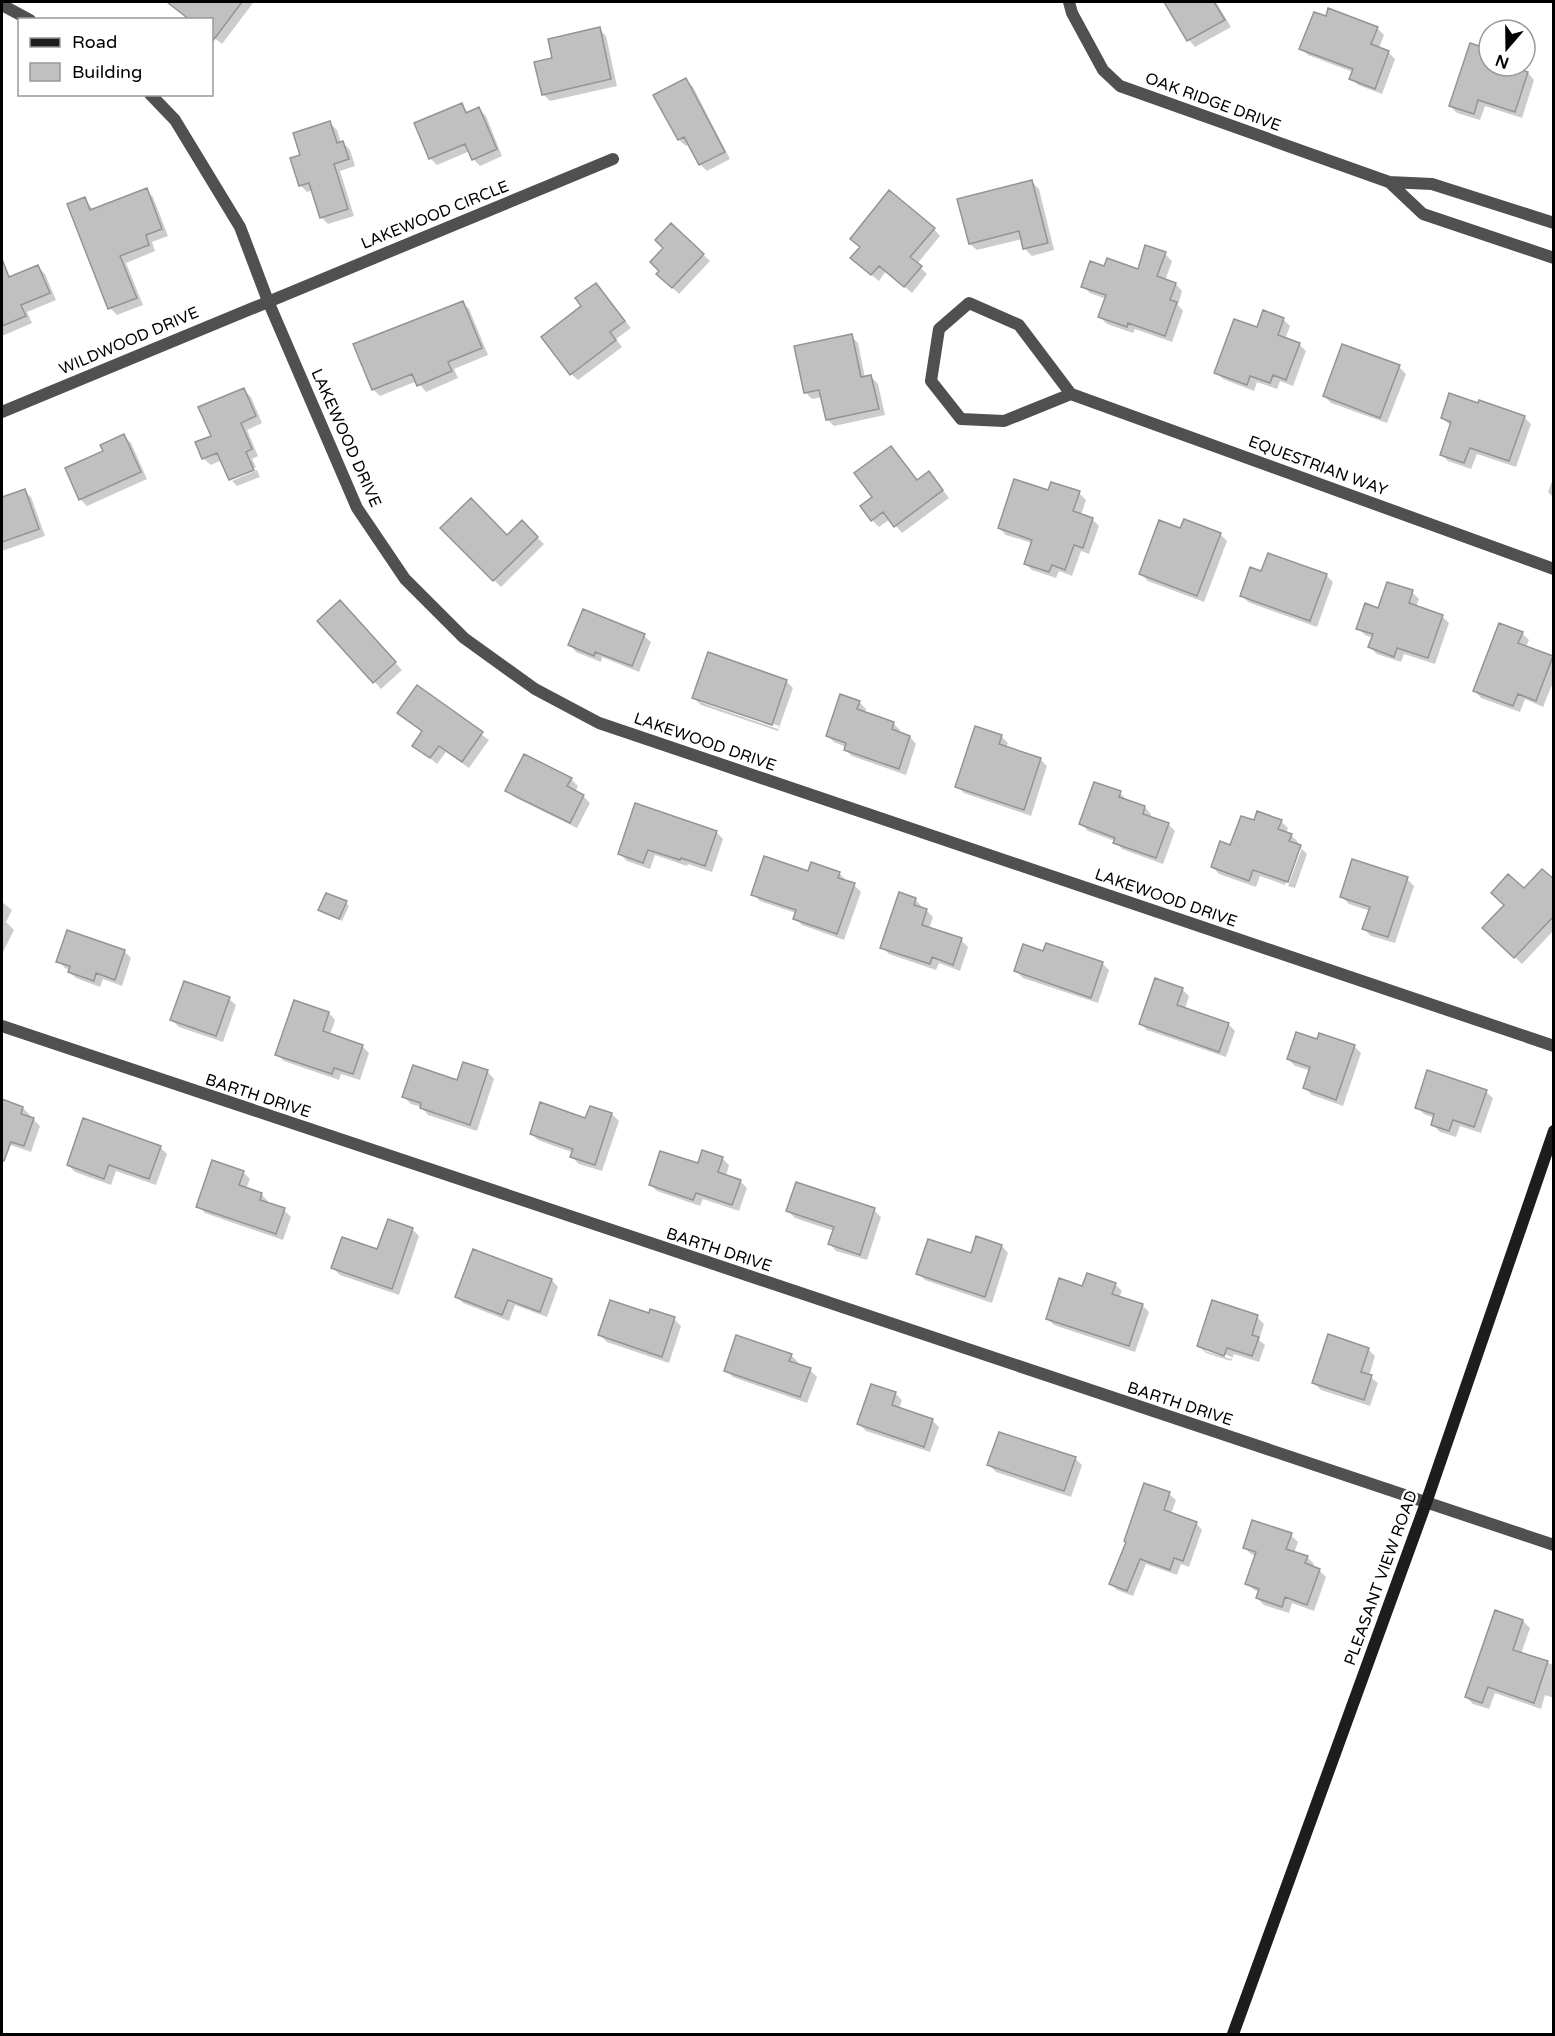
<svg xmlns="http://www.w3.org/2000/svg" width="1555" height="2036" viewBox="0 0 1555 2036" font-family="'Varela Round',sans-serif">
<rect width="100%" height="100%" fill="#fff"/>
<path fill="#0003" fill-rule="evenodd" d="M167 2H251L253 3 222 44 212 36V20H190Z
M1166 2H1216L1231 27 1195 47 1189 40Z
M1377 28 1384 35 1379 48 1388 52 1395 59 1382 94 1358 85 1351 78 1353 72 1308 55 1301 48Z
M599 29 606 36 617 86 550 101 543 94 554 59Z
M1471 45 1489 51V66H1510V68L1528 73 1534 80 1522 118 1485 106 1480 120 1457 113 1450 106Z
M686 80 693 87 730 159 707 171 700 164 690 144 686 146 679 140Z
M461 105 469 113 479 109 486 116 502 156 480 166 473 159 470 151 437 165 430 158Z
M330 123 337 130 341 143H343L350 150 355 166 340 171 354 216 328 224 321 217 313 190 307 192 300 185 302 156Z
M1032 182 1039 189 1054 250 1032 256 1025 249 1022 239 977 250 970 244Z
M146 190 153 197 168 236 152 242 155 251 126 263 143 305 117 315 110 308 85 199 94 211Z
M671 225 710 261 679 294 658 274Z
M934 229 940 236 917 264 927 274 912 293 886 271 879 281 859 265 861 247Z
M1165 254 1172 261 1165 281 1176 284 1182 291 1178 305 1183 311 1172 342 1135 329 1133 333 1107 324 1100 317 1106 299 1090 293 1083 286 1105 268 1138 271Z
M38 267 45 274 56 300 27 312 32 323 2 336V269L10 279Z
M602 292 631 328 616 339 622 347 578 380 571 374Z
M462 302 469 309 488 355 454 369 458 378 426 392 417 381 380 396 373 389Z
M1283 319 1290 326 1285 339 1299 344 1306 351 1293 386 1280 381 1277 389 1257 382 1254 391 1223 379 1216 372 1258 329Z
M851 336 858 343 865 378 871 377 878 384 885 415 834 426 827 419 822 397 812 399 805 392Z
M1399 367 1406 374 1387 423 1331 403 1324 396Z
M244 390 251 397 262 423 247 430 258 456 252 459 256 467 231 478V480L222 460 211 465 204 459 197 443 213 437Z
M1524 417 1531 424 1516 467 1477 454 1471 469 1448 461 1441 454 1451 426 1442 418Z
M124 436 131 443 147 479 87 506 80 499 105 452Z
M257 470 260 477 237 486 232 481Z
M929 473 949 498 902 533 890 519 879 527 872 520Z
M1554 476V498L1548 492Z
M24 491 31 497 45 536 2 551V499Z
M1049 492 1079 493 1086 500 1081 515 1092 519 1099 526 1089 554 1081 551 1072 576 1059 571 1056 578 1032 570 1025 563 1032 543 1006 535 999 528Z
M522 523 544 544 501 587 442 528 507 537Z
M1181 530 1220 534 1227 541 1204 602 1148 581 1141 574Z
M1262 573 1326 575 1333 582 1317 627 1248 602 1242 595Z
M1412 592 1419 599 1416 607 1442 616 1449 623 1435 664 1404 654 1401 662 1377 654 1370 647 1373 638 1365 635 1358 628 1379 609Z
M346 609 402 670 381 689 319 621Z
M1522 633 1529 640 1526 647 1554 658V680L1543 707 1525 699 1520 712 1481 698 1475 691Z
M644 636 651 642 639 672 602 657 601 662 576 652 570 645Z
M786 681 793 688 778 731 701 705 694 698ZM700 699 779 726 778 729 700 702Z
M417 687 489 740 469 768 446 752 437 764 414 745 423 732 399 713Z
M859 702 866 709 865 713 893 723 900 730 899 733 910 737 916 744 906 775 852 756 845 749 846 747 834 742 827 735Z
M1001 736 1008 743 1006 748 1040 759 1047 766 1031 816 964 793 957 786Z
M571 779 578 786 575 792 583 796 590 803 577 828 514 797 507 790Z
M1120 793 1127 800 1145 807 1151 814 1150 818 1168 824 1175 831 1163 864 1122 849 1115 841 1088 831 1081 824Z
M1281 821 1288 828 1286 834 1291 835 1298 842 1297 845 1300 847 1307 854 1295 888 1288 886 1302 848H1299L1285 885 1260 876 1256 887 1219 874 1213 867 1254 822Z
M716 832 723 839 712 872 688 864 687 866 655 855 650 869 627 861 620 854Z
M809 873H839L846 880V882L854 885 861 892 844 940 802 925 795 918 796 913 760 901 753 894Z
M1407 879 1414 886 1395 943 1371 936 1364 929 1370 911 1349 904 1342 897Z
M1554 881V930L1522 964 1484 928 1524 891Z
M916 900 922 907V909L926 910 933 917 929 929 961 940 968 947 960 971 939 963 936 970 889 954 882 947Z
M2 902 12 910 6 922 14 930 2 954Z
M346 903 349 906 342 921 320 910Z
M124 951 131 958 122 986 103 979 100 987 76 978 69 972 70 970 65 968 58 961Z
M1044 953 1102 963 1109 970 1098 1003 1023 978 1016 971Z
M1182 989 1189 996 1185 1009 1228 1024 1235 1031 1226 1057 1147 1030 1140 1023Z
M229 999 236 1005 223 1042 179 1027 172 1020Z
M295 1002 329 1013 335 1020 330 1035 362 1046 369 1053 360 1080 341 1074 339 1080 284 1061 277 1054Z
M1318 1041 1354 1046 1361 1053 1343 1106 1312 1095 1305 1088 1311 1071 1295 1066 1288 1059Z
M464 1064 488 1072 494 1079 477 1131 428 1115 422 1107 411 1104 404 1097 458 1081Z
M1486 1092 1493 1098 1481 1133 1460 1126 1456 1137 1440 1132 1433 1125 1435 1118 1424 1114 1417 1107Z
M2 1101 23 1108 30 1115 29 1118 33 1119 40 1126 31 1152 2 1142Z
M591 1108 612 1114 619 1121 602 1171 579 1164 572 1157 574 1153 538 1140 531 1134 586 1120Z
M160 1147 167 1154 156 1185 116 1171 111 1185 75 1172 68 1165Z
M722 1158 729 1165 726 1176 740 1181 747 1188 739 1211 703 1199 700 1206 657 1191 650 1184Z
M243 1172 250 1179 246 1189 261 1194 268 1201 267 1204 284 1210 291 1217 283 1240 205 1213 198 1206Z
M874 1210 881 1217 867 1260 836 1251 830 1244 834 1231 795 1218 788 1211Z
M412 1229 419 1236 399 1295 340 1275 333 1268 378 1251Z
M1002 1246 1008 1253 992 1303 925 1280 918 1273Z
M474 1251 552 1280 558 1287 547 1317 515 1305 509 1321 463 1303 456 1296Z
M1115 1284 1122 1291 1119 1298 1142 1305 1149 1312 1135 1352 1054 1325 1048 1319 1083 1288Z
M650 1315 674 1319 681 1326 669 1363 607 1342 600 1335Z
M1257 1317 1264 1324 1259 1340 1265 1345 1259 1362 1234 1354 1231 1361 1206 1353 1199 1346ZM1205 1347 1232 1357 1231 1359 1205 1351Z
M1368 1349 1375 1356 1369 1376 1378 1383 1370 1406 1321 1390 1314 1383Z
M791 1355 798 1362 797 1365 810 1370 817 1377 807 1403 733 1377 726 1370Z
M895 1393 902 1400 899 1409 932 1420 939 1427 930 1452 866 1431 859 1424Z
M1075 1458 1082 1465 1071 1497 996 1472 989 1465Z
M1169 1494 1176 1500 1171 1514 1196 1523 1202 1530 1189 1567 1181 1564 1177 1575 1146 1564 1133 1596 1117 1590 1111 1584 1127 1542Z
M1291 1535 1298 1542 1294 1553 1307 1557 1314 1564 1312 1568 1319 1570 1326 1577 1314 1611 1292 1603 1289 1613 1264 1605 1257 1598 1259 1592 1254 1590 1247 1583 1256 1556 1251 1554 1245 1548Z
M1496 1612 1523 1621 1530 1628 1521 1654 1554 1665V1698L1545 1695 1541 1709 1495 1693 1489 1709 1473 1704 1466 1697Z"/>
<path fill="#c0c0c0" stroke="#949494" stroke-width="1.5" d="M167 2H242L212 42V20H190Z
M1164 2H1214L1225 20 1187 41Z
M1328 8 1378 27 1371 44 1389 51 1375 89 1349 79 1353 69 1299 49 1314 12 1326 16Z
M600 27 611 79 542 95 534 62 552 58 548 39Z
M1470 43 1489 49V66H1510L1528 72 1515 112 1478 100 1474 114 1449 106Z
M686 78 725 152 699 165 684 137 678 140 653 95Z
M462 103 466 113 479 107 497 149 472 160 465 144 429 159 414 123Z
M330 121 337 143 343 141 349 159 334 164 348 209 320 218 309 183 299 186 290 158 300 155 293 133Z
M1032 180 1048 243 1023 249 1019 231 969 244 957 199Z
M147 188 162 229 146 235 149 245 120 256 137 298 108 309 67 204 85 197 90 210Z
M889 190 935 228 910 257 922 266 904 287 879 266 871 275 850 258 860 247 850 239Z
M671 223 704 254 672 288 656 274 659 271 650 262 663 248 655 240Z
M1145 245 1166 252 1157 276 1176 283 1170 300 1177 302 1165 336 1128 323 1127 327 1098 317 1106 295 1081 287 1090 261 1104 266 1107 258 1138 269Z
M2 259 9 277 38 265 50 293 21 305 26 316 2 326Z
M596 283 625 321 610 332 616 340 570 375 541 337 581 306 575 298Z
M463 301 482 348 448 362 452 371 417 386 412 374 372 390 353 344Z
M1263 310 1284 318 1278 335 1300 343 1286 380 1273 375 1270 383 1250 376 1247 385 1214 373 1234 319 1257 327Z
M852 334 861 377 871 375 879 409 826 420 819 390 804 393 794 346Z
M1342 344 1400 365 1380 418 1323 396Z
M244 388 256 416 241 423 252 449 246 452 254 470 229 480 217 453 202 459 195 442 211 436 198 407Z
M1449 393 1478 403 1479 400 1525 416 1509 461 1470 448 1464 463 1440 455 1451 422 1441 418Z
M124 434 141 472 79 500 65 468 103 451 100 445Z
M891 446 917 480 929 471 943 490 894 527 883 512 871 521 860 506 872 497 854 473Z
M1014 479 1048 490 1051 482 1080 491 1073 511 1093 518 1083 548 1074 545 1065 570 1052 565 1049 572 1024 564 1032 540 998 528Z
M25 489 39 529 2 542V497Z
M471 498 507 535 522 520 538 537 493 581 440 528Z
M1184 519 1221 533 1197 596 1139 574 1159 520 1180 528Z
M1268 553 1327 574 1310 621 1240 596 1250 567 1261 571Z
M1387 582 1413 590 1409 603 1443 615 1428 658 1397 648 1394 657 1368 647 1373 634 1356 629 1365 603 1378 608Z
M340 600 396 662 373 683 317 621Z
M583 609 645 634 632 666 595 652 594 656 568 645Z
M1499 623 1523 632 1518 643 1553 656 1536 701 1518 694 1513 706 1473 691Z
M708 652 787 680 772 725 692 698Z
M417 685 483 732 462 762 439 746 430 758 412 746 422 731 397 713Z
M840 694 860 701 857 709 894 722 892 729 910 736 899 769 844 750 846 743 826 736Z
M975 726 1002 735 999 744 1041 758 1024 810 955 787Z
M524 754 572 778 567 786 584 795 570 823 505 791Z
M1094 782 1121 791 1119 797 1145 806 1143 814 1169 823 1156 858 1113 843 1115 838 1079 824Z
M635 803 717 831 705 866 681 858 680 860 648 850 643 863 618 854Z
M1257 811 1282 820 1278 829 1292 834 1289 841 1301 845 1288 882 1253 870 1249 881 1211 867 1220 841 1230 845 1241 816 1254 820Z
M764 856 808 871 811 862 840 872 838 878 855 883 837 934 793 919 796 910 751 895Z
M1352 859 1408 877 1388 937 1362 929 1370 907 1340 897Z
M1542 869 1554 879V916L1514 958 1482 928 1504 905 1491 893 1508 874 1524 888Z
M899 892 916 898 914 905 927 909 922 925 962 938 953 965 932 957 930 964 880 948Z
M326 893 347 901 339 919 318 910Z
M67 930 125 950 115 980 96 973 94 981 68 972 70 966 56 962Z
M1046 943 1103 962 1091 998 1014 971 1023 944 1043 951Z
M1155 978 1183 988 1177 1005 1229 1023 1219 1052 1139 1024Z
M184 981 230 997 216 1036 170 1020Z
M294 1000 329 1012 323 1031 363 1045 353 1074 334 1068 332 1074 275 1055Z
M1296 1032 1317 1039 1319 1033 1355 1045 1336 1100 1303 1088 1310 1067 1287 1059Z
M463 1062 488 1070 470 1125 420 1108 421 1103 402 1097 413 1065 457 1080Z
M1427 1070 1487 1090 1474 1127 1453 1120 1449 1131 1431 1125 1434 1114 1415 1108Z
M2 1099 23 1107 21 1114 34 1118 24 1146 11 1142 4 1161 2 1160Z
M540 1102 585 1118 590 1106 612 1113 595 1165 570 1157 573 1149 530 1134Z
M83 1118 161 1146 149 1179 109 1165 104 1179 67 1165Z
M702 1150 723 1157 718 1172 741 1180 732 1205 696 1193 693 1200 649 1185 660 1151 698 1163Z
M212 1160 244 1171 239 1185 262 1193 260 1200 285 1208 276 1234 196 1207Z
M796 1182 875 1208 860 1255 828 1244 834 1227 786 1211Z
M388 1219 413 1228 392 1289 331 1268 342 1237 377 1249Z
M976 1236 1002 1245 985 1297 916 1274 928 1239 971 1253Z
M473 1249 552 1279 540 1312 508 1300 502 1315 455 1297Z
M1087 1273 1116 1283 1112 1294 1143 1304 1129 1346 1046 1319 1059 1278 1082 1286Z
M610 1300 649 1313 650 1309 675 1317 662 1357 598 1335Z
M1212 1300 1258 1315 1252 1335 1259 1337 1252 1356 1227 1348 1224 1356 1197 1346Z
M1328 1334 1369 1348 1361 1372 1372 1375 1364 1400 1312 1383Z
M736 1335 792 1354 789 1361 811 1368 800 1397 724 1371Z
M871 1384 896 1392 892 1405 933 1419 924 1447 857 1424Z
M999 1432 1076 1457 1064 1491 987 1465Z
M1144 1483 1170 1492 1164 1510 1197 1522 1183 1561 1174 1558 1170 1570 1140 1559 1127 1591 1109 1584 1126 1542 1124 1541Z
M1252 1520 1292 1533 1286 1549 1308 1556 1305 1563 1320 1569 1307 1605 1285 1597 1282 1607 1256 1598 1259 1589 1245 1584 1256 1552 1243 1548Z
M1495 1610 1523 1620 1513 1650 1548 1661 1534 1703 1488 1687 1482 1703 1465 1697Z"/>
<g fill="none" stroke-linecap="round" stroke-linejoin="round">
<path stroke="#505050" stroke-width="12" d="M1069 2 1072 13 1103 70 1120 86 1389 182 1432 184 1554 223
M2 5 30 20
M150 94 175 120 240 227 268 301 357 508 405 579 464 638 535 689 599 723 1554 1046
M1389 182 1423 214 1554 258
M1071 394 1004 421 961 419 931 381 939 329 969 303 1019 325 1071 394 1554 569
M2 412 613 159
M2 1026 1554 1545"/>
<path stroke="#1d1d1d" stroke-width="12" d="M1233 2034 1426 1503 1554 1131"/>
</g>
<g text-anchor="middle" dominant-baseline="central" stroke-width="5" stroke-linejoin="round" paint-order="stroke">
<g font-size="16" fill="#000" stroke="#fff">
<text transform="translate(1213 102) rotate(20)">OAK RIDGE DRIVE</text>
<text transform="translate(435 215) rotate(-22)">LAKEWOOD CIRCLE</text>
<text transform="translate(129 341) rotate(-23)">WILDWOOD DRIVE</text>
<text transform="translate(346 438) rotate(66)">LAKEWOOD DRIVE</text>
<text transform="translate(1318 466) rotate(20)">EQUESTRIAN WAY</text>
<text transform="translate(705 742) rotate(19)">LAKEWOOD DRIVE</text>
<text transform="translate(1166 898) rotate(19)">LAKEWOOD DRIVE</text>
<text transform="translate(258 1096) rotate(18)">BARTH DRIVE</text>
<text transform="translate(719 1250) rotate(18)">BARTH DRIVE</text>
<text transform="translate(1180 1404) rotate(18)">BARTH DRIVE</text>
<text transform="translate(1381 1578) rotate(-70)">PLEASANT VIEW ROAD</text>
</g>
</g>
<rect width="1555" height="2036" fill="none" stroke="#000000" stroke-width="6"/>
<rect x="18" y="18" width="195" height="78" fill="#ffffff" stroke="#999999" stroke-width="1.5"/>
<rect x="30" y="38" width="30" height="9" fill="#1d1d1d" stroke="#999999" stroke-width="1.5"/>
<text x="72" y="48" font-size="18" fill="#000000">Road</text>
<rect x="30" y="63" width="30" height="18" fill="#c0c0c0" stroke="#999999" stroke-width="1.5"/>
<text x="72" y="78" font-size="18" fill="#000000">Building</text>
<g transform="translate(1507 48) rotate(200)"><circle r="28" fill="#ffffff" stroke="#999999" stroke-width="1.5"/>
<path d="M0-4.5L10 22L0 15L-10 22Z" fill="#000000"/>
<text y="-9" font-size="16" font-weight="bold" text-anchor="middle" fill="#000000">N</text>
</g>
</svg>
